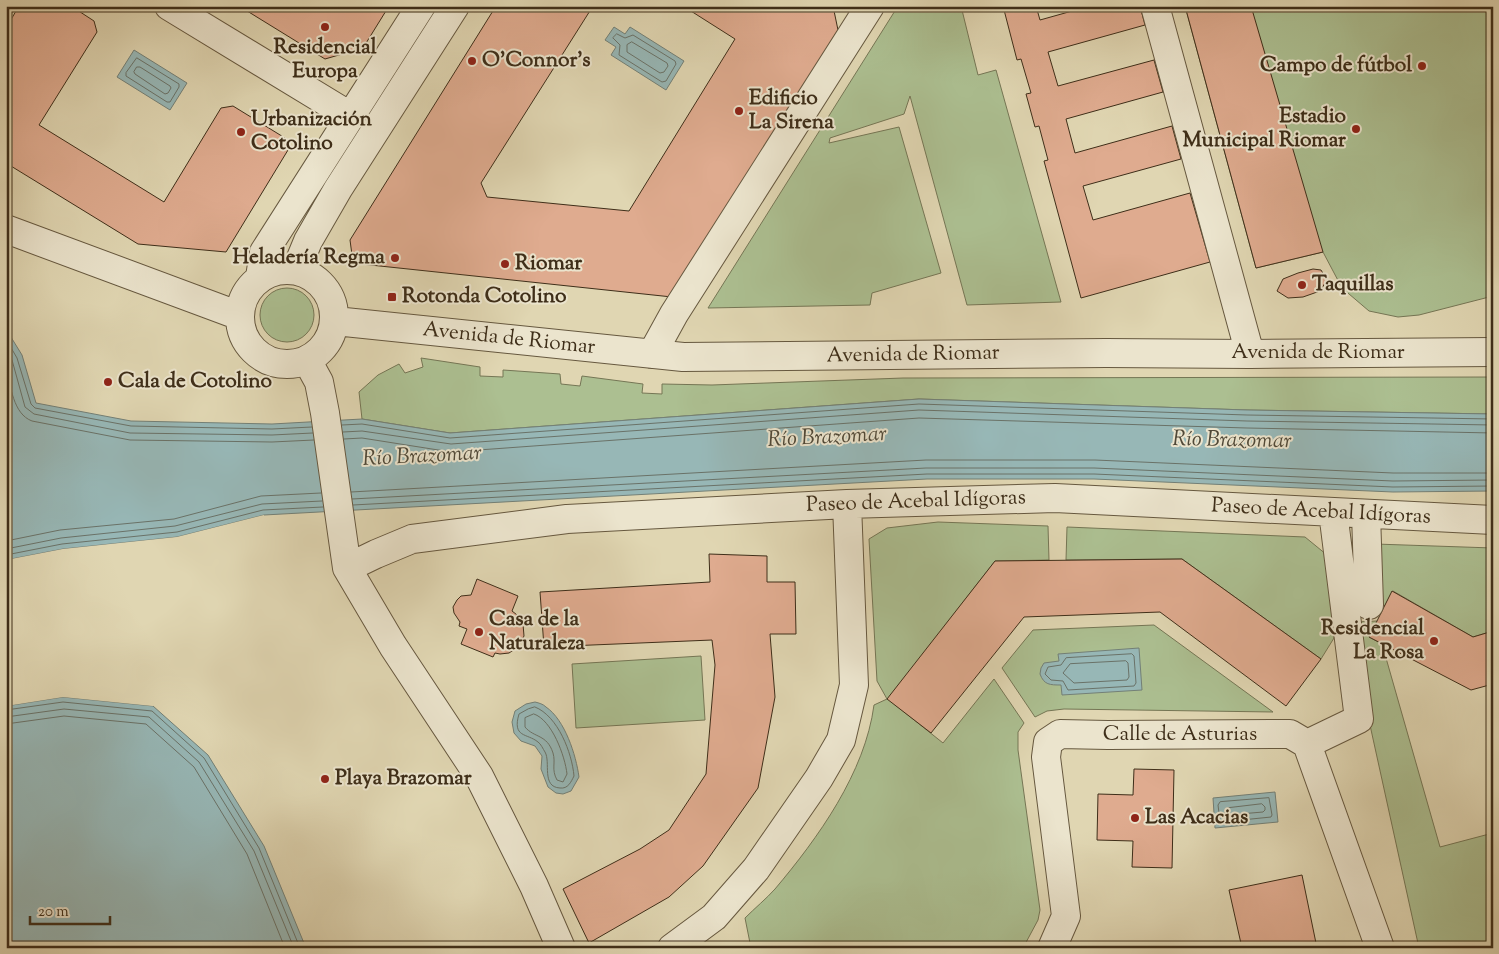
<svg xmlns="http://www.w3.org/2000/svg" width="1499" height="954" viewBox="0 0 1499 954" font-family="'Sorts Mill Goudy',serif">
<rect width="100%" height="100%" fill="#e0d6b2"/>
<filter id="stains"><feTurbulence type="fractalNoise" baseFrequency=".004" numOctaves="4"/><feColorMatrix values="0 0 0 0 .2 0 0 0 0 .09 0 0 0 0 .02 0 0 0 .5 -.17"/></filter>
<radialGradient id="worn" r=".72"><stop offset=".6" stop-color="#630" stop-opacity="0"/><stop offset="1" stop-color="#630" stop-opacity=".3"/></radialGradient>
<path fill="#acbf91" stroke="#757655" d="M898 6H961L978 75 996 70 1061 302 967 305 910 96 904 114 830 138 829 143 899 127 941 273 872 293 870 305 708 308Z
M1185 6H1493V296L1419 315 1398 317 1369 311 1342 288 1323 252 1256 268Z
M260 315a27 27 0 1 1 54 0a27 27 0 1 1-54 0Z
M421 358 480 367V376L503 377V370L560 374 561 384 580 386 582 376 643 384 642 393 662 394V384L712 385 903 378 1493 377V414L1247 410 919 399 450 433 362 419 359 392 378 375 399 364 405 373 423 367Z
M938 522 1048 526 1049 560 995 561 888 699 943 743 994 679 1024 723 1018 732V750L1040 910 1038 920 1023 948H751L745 918C755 908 766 899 775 889 818 838 865 773 874 705L887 699 877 681 869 539 887 528Z
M1067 527 1305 537 1327 555 1334 638 1321 659 1182 559 1066 560Z
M1375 544 1493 548V631L1473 637 1393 591 1385 606 1379 600Z
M1377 621 1369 637 1382 644 1440 847 1493 833V948H1419L1368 716 1355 622Z
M1154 625 1273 712 1064 709 1047 711 1035 717 1002 668 1033 630Z
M701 656 705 720 576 728 572 664Z"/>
<path fill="#97b7b6" stroke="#738077" d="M614 27 625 34 630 27 684 61 666 90 611 55 616 47 605 40Z
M134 50 187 83 170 110 117 77Z
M6 329 22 355 36 403 131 421 272 424 362 419 450 433 919 399 1247 410 1493 414V491L1393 492 1094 479H927L264 515 177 537 63 549 6 560Z
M1139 648 1142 690 1062 695 1061 685C1050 685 1044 685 1040 674L1041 668 1044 663 1059 661 1058 654Z
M63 697 153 706 208 755 264 846 306 948H6V706Z
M535 702C539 703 543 704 546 707 565 720 576 755 579 777L571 791 563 794 556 793 548 787 541 769 542 756 535 746 521 741 514 733 512 722 515 711 526 704Z
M1275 792 1278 822 1215 828 1213 798Z"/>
<path fill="#e0d6b2" d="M264 515V517L178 540 63 551 6 563V560L63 549 177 537Z
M63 695 154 703 155 704 153 706 63 697 6 706V703Z"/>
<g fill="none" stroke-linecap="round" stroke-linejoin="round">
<path stroke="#6a7268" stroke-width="1" d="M617 34 625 38 633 35 675 61 676 64 666 81 662 82 619 55 620 45 613 38Z
M632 42 667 63 668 66 664 72 660 73 627 52V45Z
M137 58 179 84V87L170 102H167L126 76V73Z
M137 67H140L170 86 171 88 168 93 165 94 135 74 134 72Z
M6 339 17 358 31 404 35 408 131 426 272 429 312 427
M6 351 12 360 25 407 34 414 130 433 272 435 313 433
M6 369C11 386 13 414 32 421L130 440 272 442 314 440
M342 425 362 424 450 438 919 404 1247 415 1493 419
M343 432 362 431 451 444 919 410 1247 421 1493 425
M344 439 362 438 451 452 919 418 1247 428 1493 433
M351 492 926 460H1095L1393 473H1493
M352 499 926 468H1094L1393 481 1493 480
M353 505 927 474H1094L1393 487 1493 486
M6 541 60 530 174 519 261 496 321 493
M6 549 61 538 175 526 262 504 322 501
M6 555 62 544 177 532 263 510 323 507
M1132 654 1134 656 1136 683 1134 686 1068 690 1063 681 1051 680 1045 674 1048 667 1061 665 1066 658Z
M1126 661 1128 663 1129 677 1127 680 1074 683 1063 673 1070 664Z
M535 707C558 716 572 753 574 776 571 782 568 789 560 788 541 787 551 762 545 752 543 749 541 744 538 742 527 733 512 738 519 714L528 709Z
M6 710 63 702 152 711 204 758 259 848 300 948
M534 714C552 720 565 756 567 774L563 782 557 780C551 769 556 763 553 753 547 734 534 738 525 727V718Z
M6 717 64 709 149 717 199 762 254 851 294 948
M6 724 64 716 146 724 194 767 247 854 285 948
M1269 798 1272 815 1271 817 1222 822 1220 821 1218 805 1220 802Z
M1262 804 1265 807V810L1263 812 1228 815 1225 813V809L1227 808Z"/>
</g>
<path fill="#dfab8f" stroke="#3e2e19" d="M19 6H71L94 21 97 32 39 125 164 202 221 108 233 106 285 138 288 150 226 252 138 244 6 163V28Z
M239 6H389L363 48 325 59Z
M496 6H593L481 183 487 197 629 211 735 39 683 6H833L838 30 672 297 361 264 352 255 350 240Z
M1003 6H1036L1040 20 1090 6H1140L1145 25 1048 52 1058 86 1154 60 1163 92 1066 119 1075 153 1172 126 1181 159 1083 186 1093 220 1190 193 1210 262 1081 298 1044 161 1048 160 1039 126 1035 127 1026 94 1031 93 1021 59 1017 60Z
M1185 6H1251L1323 252 1256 268Z
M1313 269 1321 270 1327 280 1320 291 1303 297 1288 298 1277 291 1283 279 1298 273Z
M709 554 767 556V582H795L796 634H770L775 697 758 788 703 866 669 897 589 943 563 889 640 849 669 830 706 774 715 665 712 640 544 647 540 592 710 582Z
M1182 559 1321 659 1286 706 1160 612 1024 617 931 733 887 699 995 561Z
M477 579 518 596 512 611 521 618 523 624 524 636 518 647 509 653 500 654 495 653 493 657 461 644 467 629 459 626 460 622 454 613 453 607 457 600 461 596 471 595Z
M1392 591 1473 637 1493 631V684L1471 690 1369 637Z
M1134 769 1174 770 1172 868 1132 867 1133 841 1097 840 1098 794 1133 795Z
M1302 875 1317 948H1242L1229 890Z"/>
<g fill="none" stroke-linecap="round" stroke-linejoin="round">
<defs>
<path id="minor" d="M169 6 350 116
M1155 6 1250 354
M6 229 240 316
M240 317a47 47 0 1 1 94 0a47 47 0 1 1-94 0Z
M296 270 308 241 338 189 455 6
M260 277 264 252 421 6
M335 321 683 357 1106 353 1250 354 1493 352
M652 354 674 314 870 6
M307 360 319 382 325 413 347 568 393 646 479 776 534 886 561 948
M1366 514 1369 605
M347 568 376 554 412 539 567 519 847 504 1055 498 1493 520
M1307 744 1359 719 1333 512
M672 948 714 917 756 869 819 778 841 740 854 685 847 504
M1052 948 1066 916 1046 757 1048 742 1060 734 1108 735 1290 734 1307 744 1380 948"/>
</defs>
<use href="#minor" stroke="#66583f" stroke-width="30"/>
<use href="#minor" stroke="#ebe4cd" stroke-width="28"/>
</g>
<g fill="#8f2418" stroke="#ebe4cd" stroke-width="2">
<circle cx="325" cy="27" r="5"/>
<circle cx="472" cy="61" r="5"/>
<circle cx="1422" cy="66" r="5"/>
<circle cx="739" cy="111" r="5"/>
<circle cx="1356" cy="129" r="5"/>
<circle cx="241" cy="132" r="5"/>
<circle cx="395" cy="258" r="5"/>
<circle cx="505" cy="264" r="5"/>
<circle cx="1302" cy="285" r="5"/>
<rect x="387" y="292" width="10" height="10" rx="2.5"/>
<circle cx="108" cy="382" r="5"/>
<circle cx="479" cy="632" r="5"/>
<circle cx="1434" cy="641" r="5"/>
<circle cx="325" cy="779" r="5"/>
<circle cx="1135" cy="818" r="5"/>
</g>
<g text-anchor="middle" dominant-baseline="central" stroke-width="4" stroke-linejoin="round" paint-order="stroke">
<g font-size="21" font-weight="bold" fill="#3e2e19" stroke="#ebe4cd" text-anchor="start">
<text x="325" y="48" text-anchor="middle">Residencial<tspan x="325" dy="24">Europa</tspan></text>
<text x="482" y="61">O'Connor's</text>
<text x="1412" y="66" text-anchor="end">Campo de fútbol</text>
<text x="749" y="99">Edificio<tspan x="749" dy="24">La Sirena</tspan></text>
<text x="1346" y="117" text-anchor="end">Estadio<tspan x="1346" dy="24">Municipal Riomar</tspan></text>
<text x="251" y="120">Urbanización<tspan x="251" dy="24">Cotolino</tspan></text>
<text x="385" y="258" text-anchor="end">Heladería Regma</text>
<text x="515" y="264">Riomar</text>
<text x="1312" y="285">Taquillas</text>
<text x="402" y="297">Rotonda Cotolino</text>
<text x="118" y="382">Cala de Cotolino</text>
<text x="489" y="620">Casa de la<tspan x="489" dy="24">Naturaleza</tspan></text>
<text x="1424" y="629" text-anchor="end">Residencial<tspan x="1424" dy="24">La Rosa</tspan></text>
<text x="335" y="779">Playa Brazomar</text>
<text x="1145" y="818">Las Acacias</text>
</g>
<g font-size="21" fill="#3e2e19" stroke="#ebe4cd">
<text transform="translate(509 339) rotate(6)">Avenida de Riomar</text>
<text x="1318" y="353">Avenida de Riomar</text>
<text transform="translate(913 355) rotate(-1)">Avenida de Riomar</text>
<text transform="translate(916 502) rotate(-2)">Paseo de Acebal Idígoras</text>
<text transform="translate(1321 512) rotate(3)">Paseo de Acebal Idígoras</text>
<text x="1180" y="735">Calle de Asturias</text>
</g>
<g font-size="22" font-style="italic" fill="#504938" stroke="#ebe4cd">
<text transform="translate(827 438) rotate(-3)">Río Brazomar</text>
<text transform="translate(1232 441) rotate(1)">Río Brazomar</text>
<text transform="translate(422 457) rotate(-3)">Río Brazomar</text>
</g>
</g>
<rect width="1499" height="954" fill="none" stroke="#e0d6b2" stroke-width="25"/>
<rect x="8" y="8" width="1484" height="939" fill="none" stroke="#3e2e19" stroke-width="2.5"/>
<rect x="12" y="12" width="1474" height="929" fill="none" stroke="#3e2e19"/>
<path d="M30 916v8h80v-8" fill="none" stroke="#3e2e19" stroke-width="2.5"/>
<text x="38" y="916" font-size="15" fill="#3e2e19" stroke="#ebe4cd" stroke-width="4" paint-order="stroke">20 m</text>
<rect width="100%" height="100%" filter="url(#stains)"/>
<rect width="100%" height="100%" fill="url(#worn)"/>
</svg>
